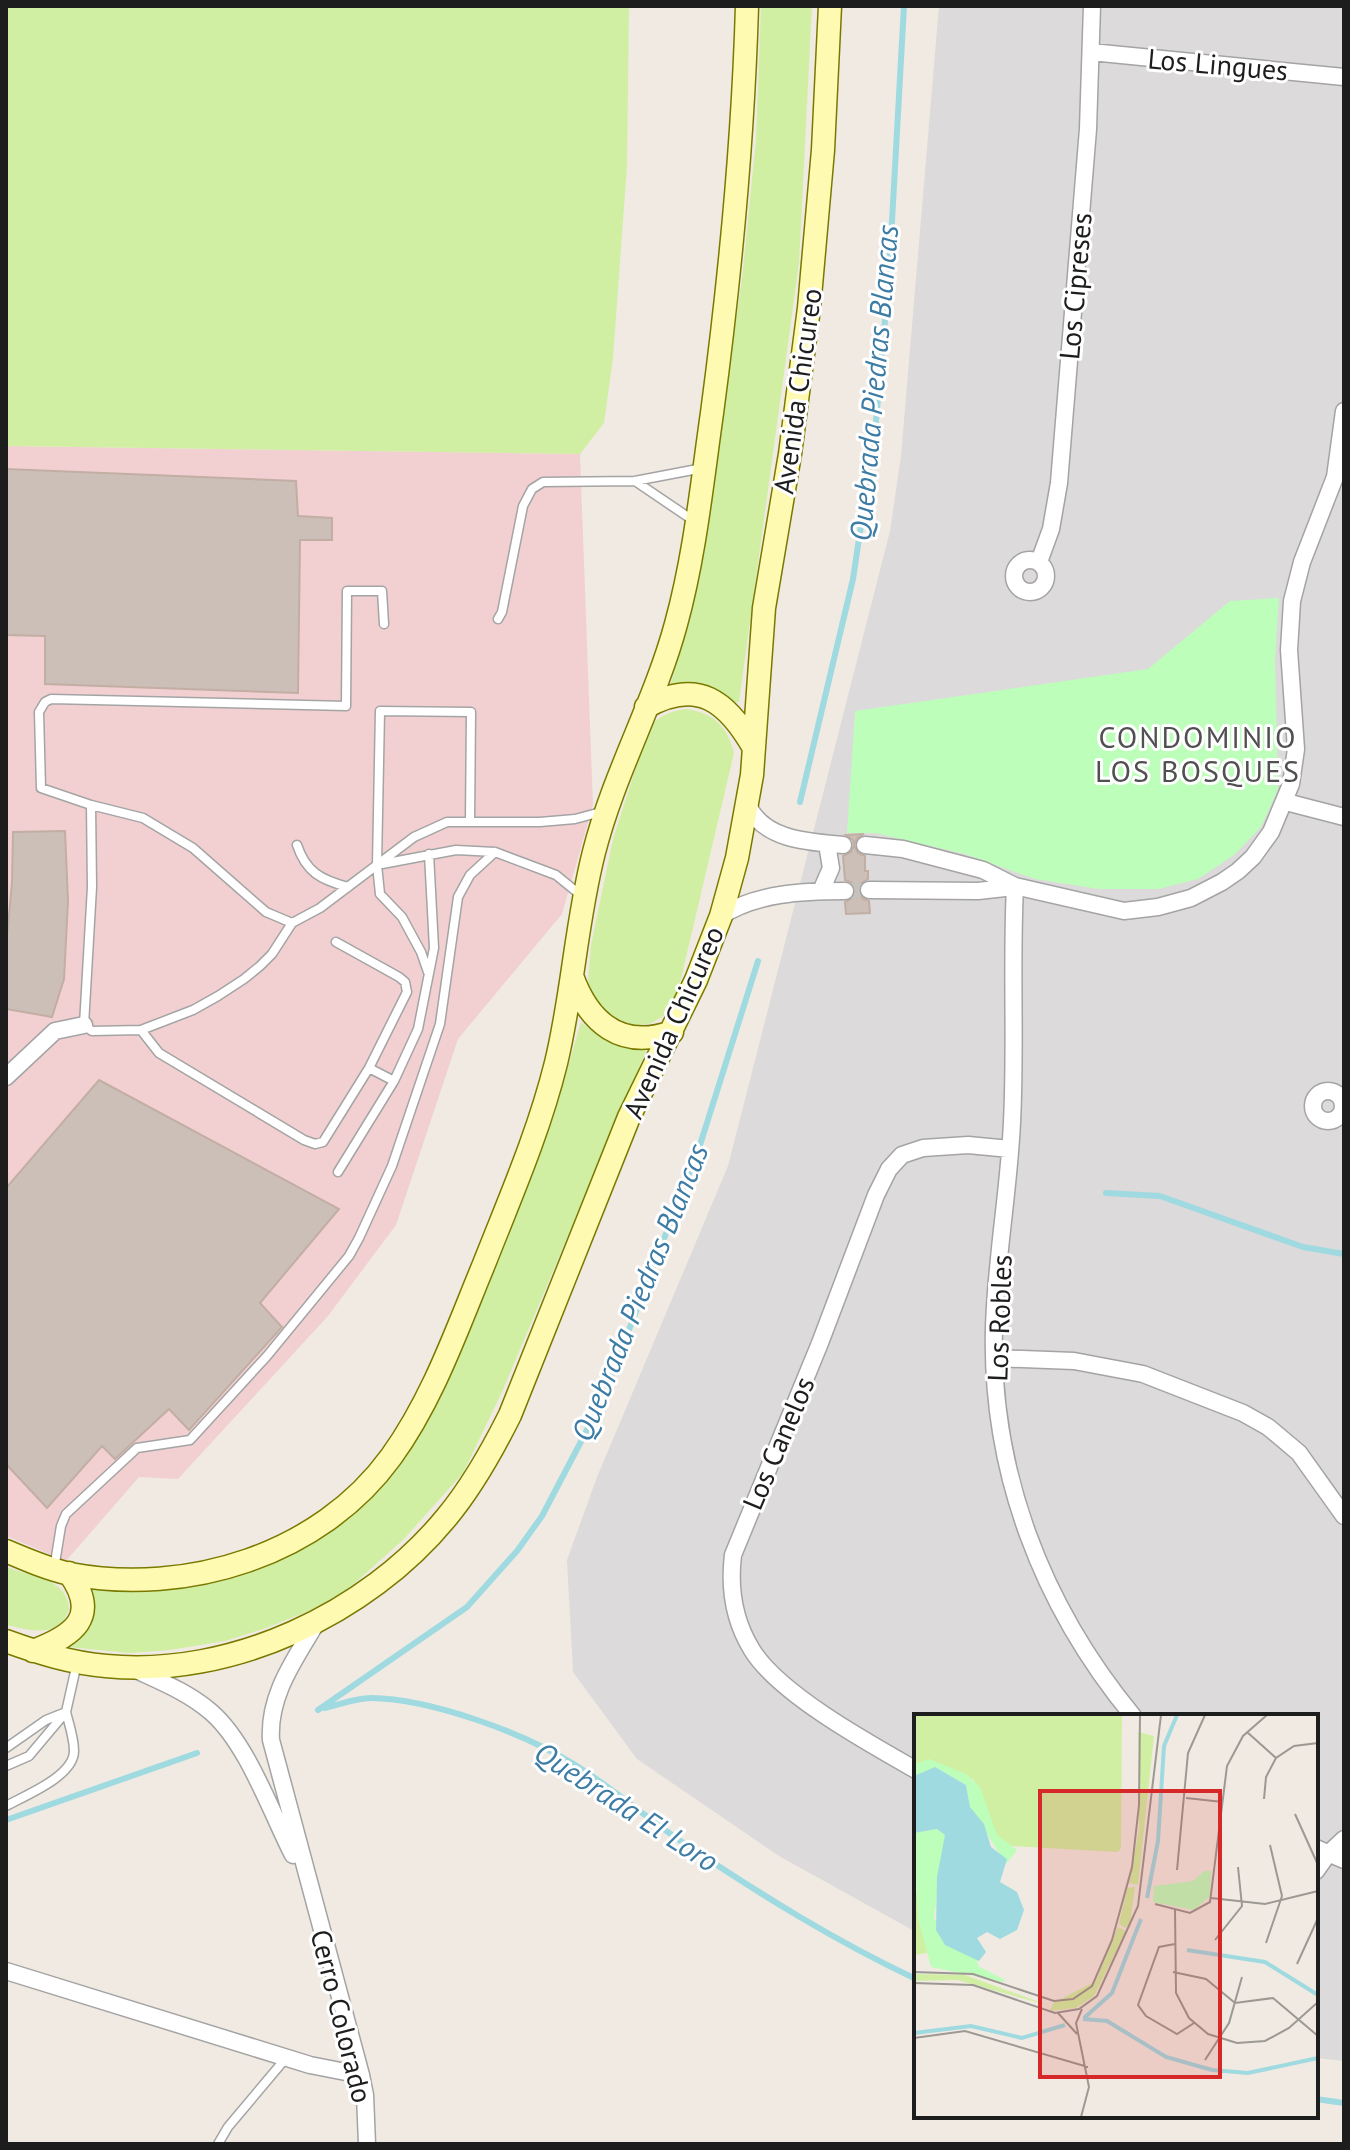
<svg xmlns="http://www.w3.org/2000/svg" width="1350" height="2150" viewBox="0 0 1350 2150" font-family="'PT Sans',sans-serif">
<rect width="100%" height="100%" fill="#f0eae2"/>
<path fill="#dcdada" d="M939 6H1344V2061L1316 2058V1716H916V1932L779 1856 637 1759 573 1672 567 1560 597 1477 728 1166 890 531 901 456Z"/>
<path fill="#f2d0d2" d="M6 446 580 454 593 805 562 914 458 1039 396 1225 328 1316 178 1479 139 1477 66 1561 6 1536Z"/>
<path fill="#d1efa3" d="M6 6H629L627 166 613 358 604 423 580 454 6 446Z
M761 6H812L799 263 739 702 733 703 669 689 690 620 704 541 742 279 756 140Z
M686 709C714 713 727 726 734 753L676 1000 668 1013 652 1023 635 1026 603 1012 593 998 588 981 591 945 613 839 649 727C660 716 670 711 686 709Z
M581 1022C608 1044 611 1046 647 1049L502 1392 463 1473 403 1540 347 1590 309 1611 266 1628 225 1641 170 1650 129 1653 69 1647 84 1632 93 1590 157 1591 200 1586 236 1577 295 1552 324 1534 376 1493 422 1427 475 1320 558 1101Z
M6 1567C30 1576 68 1578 69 1609 59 1640 30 1630 6 1625Z"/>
<path fill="#bdfebb" d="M1279 598 1275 658 1278 789 1261 827 1234 855 1198 879 1158 889H1099L1035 879 965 854 875 833H847L855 711 1148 669 1230 601Z"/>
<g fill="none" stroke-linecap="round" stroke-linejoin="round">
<path stroke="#9fdae1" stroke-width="6" d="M800 802 853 579 875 432 889 275 904 6
M1106 1193 1160 1196 1303 1247 1344 1254
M324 1708C338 1705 356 1698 371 1698 431 1699 521 1732 572 1763 612 1787 647 1819 685 1844 760 1894 835 1941 916 1979
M318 1710 467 1607 517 1551 542 1516 586 1432 610 1379 700 1145 758 961
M6 1820 197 1753
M1316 2099 1344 2103"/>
</g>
<path fill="#ccbfb8" stroke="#c2aea3" stroke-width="2" d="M6 469 296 481 298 516 332 518V540H300L298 693 45 684V636L6 635Z
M65 831 68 901 64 979 52 1017 6 1009V947L12 883 13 832Z
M864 834 857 838 854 845 858 853 865 856V871H868V879L860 884 858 891 863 899 869 901 870 913 846 914 845 902 854 897 856 890 851 882 845 880 843 856 851 852 854 845 853 840 846 835Z
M99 1080 339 1209 260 1303 282 1327 189 1430 169 1409 115 1459 102 1446 47 1508 6 1464V1188Z"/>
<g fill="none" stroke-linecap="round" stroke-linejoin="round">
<path stroke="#c6c1bb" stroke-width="16" stroke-dasharray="16 8" stroke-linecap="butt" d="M845 891 869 890"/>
<defs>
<path id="lane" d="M635 481 694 521
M498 619 502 612 523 506 532 489 543 482 635 481 703 468
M91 805 92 887 84 1025 92 1031 141 1030 193 1010 218 996 244 979 260 966 272 954 292 923 320 908 414 837 447 822H540L575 819 601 812
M297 845C306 872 321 880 348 887
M382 864 456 850 495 852 556 875 583 897
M292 923 266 912 193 848 143 818 91 805 41 788 39 712 45 702 51 699 346 706 347 591H382L384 624
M428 972 421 952 402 917 380 894 377 865 380 711 471 712 470 821
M141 1030 159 1053 304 1140 315 1144 323 1142 369 1068 407 992 405 982 399 977 336 942
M369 1068 394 1081
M338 1172 394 1081 418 1029 434 948 429 854
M54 1569 61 1526 66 1514 137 1448 190 1440 267 1356 349 1256 359 1238 392 1166 440 1024 458 897 470 875 495 852
M6 1748 46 1720 66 1712C69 1724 74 1738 74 1751 74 1776 26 1795 6 1806
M6 1766 29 1756 66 1712 77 1663
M218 2144 228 2127 286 2058"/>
<path id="street" d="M1091 52 1344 77
M1014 576a16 16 0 1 1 32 0a16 16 0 1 1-32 0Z
M1039 562 1051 529 1059 483 1088 129 1092 6
M1286 802 1344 817
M748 805C763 840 809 842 843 845
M865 845 903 849 983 870 1015 886 1124 911 1158 907 1191 898 1222 882 1238 871 1253 857 1271 832 1291 784 1296 749 1289 650 1292 601 1302 562 1335 477 1344 411
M1015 886C1011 965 1016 1044 1012 1122 1009 1190 996 1258 994 1327 990 1471 1042 1606 1133 1716
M869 890 978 891 1014 887
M821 891 831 868 827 844
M721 916C756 893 804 891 845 891
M6 1077 55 1031 84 1025
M1313 1106a15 15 0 1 1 30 0a15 15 0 1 1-30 0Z
M994 1358 1074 1361 1143 1374 1243 1413 1268 1427 1299 1453 1344 1516
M318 1620C296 1658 268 1694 271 1740L361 2075 365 2095 367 2144
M136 1670C162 1682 189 1693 211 1712 247 1743 271 1812 293 1855
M916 1770C870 1744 779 1694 752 1650 734 1621 729 1588 733 1555L820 1343 876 1195 889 1169 902 1155 923 1148 968 1145 1010 1149
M1316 1848 1344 1860
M1316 1871 1328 1854 1344 1839
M6 1971 310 2065 361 2075"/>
<path id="secondary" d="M646 707C698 678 727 701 754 748
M572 976C589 1023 621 1050 672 1032
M6 1551C27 1560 48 1569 70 1574 187 1596 320 1555 391 1457 433 1399 457 1329 484 1264 510 1198 539 1132 556 1063 573 993 576 922 594 852 614 773 655 702 676 624 695 555 702 483 712 413 730 278 743 143 747 6
M6 1641C39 1653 71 1663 106 1666 231 1678 367 1614 446 1518 472 1487 492 1451 510 1415L629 1117 696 980 721 916 737 858 752 775 764 608 790 454 809 308 823 150 830 6
M33 1651C73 1636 101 1617 69 1573"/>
</defs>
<use href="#lane" stroke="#a4a4a4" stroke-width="11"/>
<use href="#street" stroke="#a4a4a4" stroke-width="19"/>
<use href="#secondary" stroke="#797900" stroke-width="25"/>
<use href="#lane" stroke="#fff" stroke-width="8"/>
<use href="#street" stroke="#fff" stroke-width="16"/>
<use href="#secondary" stroke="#fffab1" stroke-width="22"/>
</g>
<g text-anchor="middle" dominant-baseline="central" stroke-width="6" stroke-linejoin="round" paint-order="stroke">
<g font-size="28" fill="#1d1d1d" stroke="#fff">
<text transform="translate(1218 64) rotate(5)">Los Lingues</text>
<text transform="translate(1075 286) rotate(-85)">Los Cipreses</text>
<text transform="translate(797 391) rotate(-82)">Avenida Chicureo</text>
<text transform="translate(673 1022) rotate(-66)">Avenida Chicureo</text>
<text transform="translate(999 1318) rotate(-88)">Los Robles</text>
<text transform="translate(778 1443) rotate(-67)">Los Canelos</text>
<text transform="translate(342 2016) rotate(76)">Cerro Colorado</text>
</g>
<g font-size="30" font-style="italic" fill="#3d7ca5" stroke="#fff">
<text transform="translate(873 383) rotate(-85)">Quebrada Piedras Blancas</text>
<text transform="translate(639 1292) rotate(-68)">Quebrada Piedras Blancas</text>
<text transform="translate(627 1806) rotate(33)">Quebrada El Loro</text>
</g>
<g font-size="30" letter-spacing="2" fill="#505050" stroke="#fff">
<text x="1198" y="736">CONDOMINIO<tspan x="1198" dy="34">LOS BOSQUES</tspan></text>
</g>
</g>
<g transform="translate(914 1714)">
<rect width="404" height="404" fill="#f0eae2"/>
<path d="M0 1H208L207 134 204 138 96 132 83 122 60 66 40 56 0 50ZM224 18 240 22 224 171 215 169 225 115ZM0 164 13 239 0 241ZM221 173 216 210 211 214 205 210 213 174ZM204 213 212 217 180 282 162 294 136 297 139 289 182 267ZM0 260 51 261 136 292 43 266 0 267Z" fill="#d1efa3"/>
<path d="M15 45 52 60 66 73 83 121 103 136 92 150 56 93 52 71 26 56 0 62V50ZM23 115 31 121 20 204 35 229 63 246 64 252 91 266 89 268 17 253 4 204 0 119ZM290 157H297L296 182 280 196 239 188 240 172 279 167Z" fill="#bdfebb"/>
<path d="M21 53 52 71 56 93 70 110 77 133 93 145 86 168 103 178 110 196 103 216 86 225 73 218 63 224 72 238 65 247 31 231 22 216 23 163 31 121 23 115 0 119V62Z" fill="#9fdae1"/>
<path fill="none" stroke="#9fdae1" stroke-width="4" d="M233 184 244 127 250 32 263 1M273 236 351 248 404 281M170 304 198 279 227 205M169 305 193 307 252 343 298 356 334 359 404 344M0 319 57 312 108 324 151 311"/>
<path fill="none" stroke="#9c9893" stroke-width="2" d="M333 18 362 44M272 84 309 88M350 85 352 63 362 44 380 32 404 29M381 100 404 151M263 156 274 39 291 1M297 184 351 190 404 177M241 190 276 199 296 188 313 52 329 22 353 1M261 195 262 279 275 304 294 320 323 329 351 327 375 314 404 288M301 226 328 192 324 153M352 229 368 182 356 131M261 230 245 233 224 291 232 302 263 320 280 309M383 250 404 204M0 258 59 260 140 287 159 285 178 272 198 226 218 153 225 91 226 1M259 258 292 265 321 289 359 284 404 322M0 269 59 271 141 299 165 295 183 282 224 192 247 1M144 299 163 320M0 324 51 317 174 353M291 346 315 309 328 263M167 403 175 373 162 309 168 295"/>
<path fill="#d62828" fill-opacity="0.15" stroke="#d62828" stroke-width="4" d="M126 77H306V363H126Z"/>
<rect width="404" height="404" fill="none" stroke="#1d1d1d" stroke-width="4"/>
</g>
<rect width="1350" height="2150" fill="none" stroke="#1d1d1d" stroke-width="16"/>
</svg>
